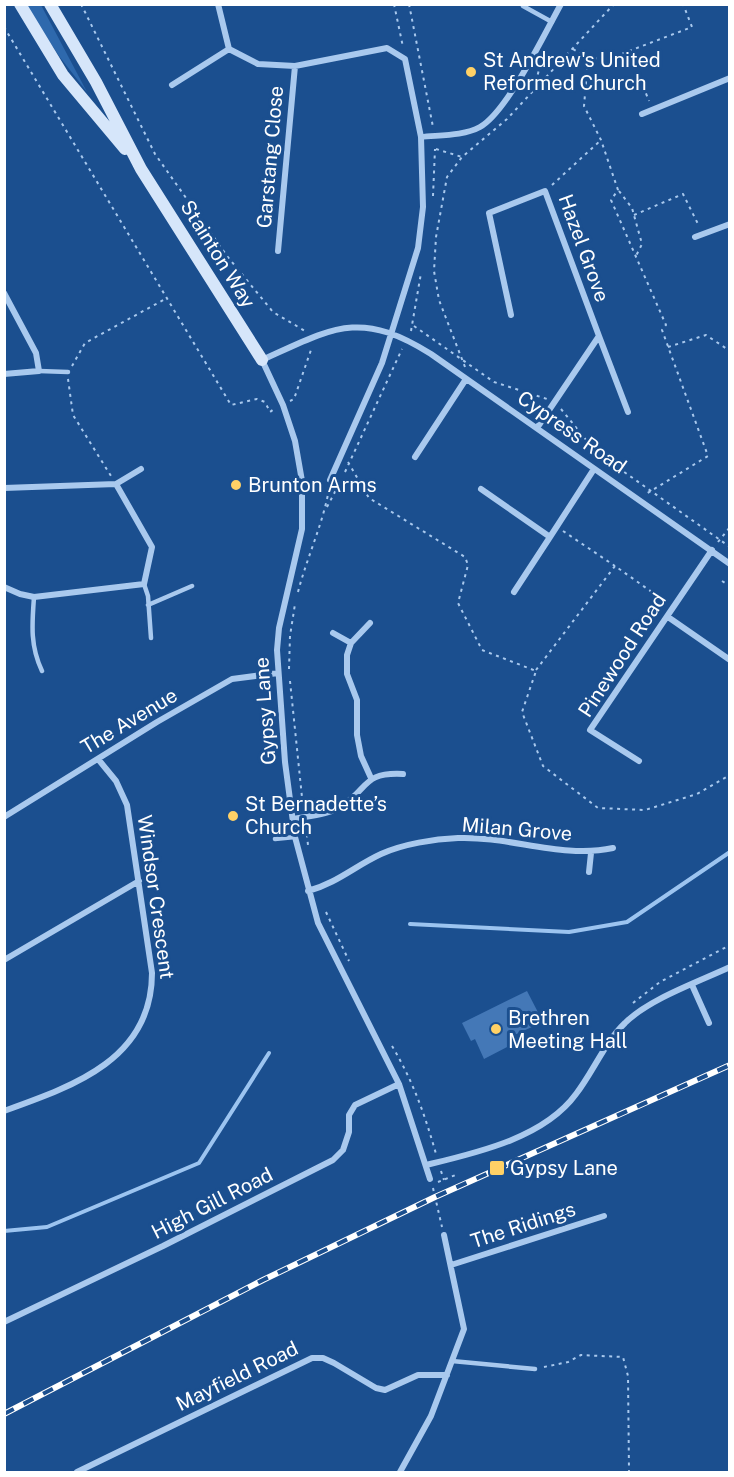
<svg xmlns="http://www.w3.org/2000/svg" width="734" height="1477" viewBox="0 0 734 1477" font-family="'Public Sans',sans-serif">
<rect width="100%" height="100%" fill="#1b4f8f"/>
<path fill="#2e69ad" d="M26 5H41L87 92 59 56Z"/>
<g fill="none" stroke-linecap="round" stroke-linejoin="round">
<path stroke="#9cc4f0" stroke-width="4" d="M410 924 569 932 627 922 730 852
M4 1231 47 1227 199 1163 269 1053"/>
</g>
<path fill="#4478b7" d="M527 991 543 1022 512 1036 515 1043 484 1059 475 1039 471 1041 462 1023Z"/>
<g fill="none" stroke-linecap="round" stroke-linejoin="round">
<path stroke="#a9c9ee" stroke-width="2" stroke-dasharray="3 4.5" stroke-linecap="butt" d="M81 4 155 154 227 256 273 312 305 331
M394 4 403 47
M409 4 433 127
M4 27 231 405 257 399 265 402 270 412 274 409
M573 49C594 63 607 60 629 51L649 101
M629 51 692 27 683 4
M588 59 584 106 601 140 618 190 611 200 666 325 662 330 708 456 646 494
M534 89 541 62
M436 149 462 157
M552 185 601 140
M619 191 632 208 642 244 635 258
M433 196 435 149
M634 215 683 194 699 226
M414 326 494 382 547 399
M411 331 421 273
M668 347 706 335 730 351
M72 366 85 343 167 298
M465 367 439 300 434 271 436 237 447 177 462 157 507 119 614 4
M68 379 73 415 111 476
M290 401 294 399 312 347
M561 409 596 452 730 547
M348 462 369 498 465 557 468 565 458 603 482 650 536 671 522 712 543 766 598 808 645 810 697 794 730 775
M345 472 402 349
M327 507 337 488
M563 531 615 566
M718 542 730 527
M722 581 730 586
M298 592C307 557 323 524 329 489
M289 669 290 636 295 604
M536 670 615 566 666 602
M290 681 303 807
M306 827 308 845
M326 912 349 961
M633 1003 660 982 730 945
M392 1046C413 1081 425 1115 436 1154
M441 1171 444 1180
M438 1182 458 1174
M433 1188 442 1227
M544 1367 568 1362 581 1355 623 1357 628 1376 629 1472"/>
<path stroke="#a9c9ee" stroke-width="4.5" d="M523 6 552 22
M39 371 68 372
M144 584 148 596 151 638
M34 597C32 624 30 646 42 671
M148 605 192 586
M275 839 295 837
M452 1361 535 1369"/>
<path stroke="#a9c9ee" stroke-width="6" d="M218 4 229 49 258 64 295 66 387 48 405 59 421 137 423 207 418 248 382 363 330 480
M172 85 229 49
M642 114 730 78
M421 137C439 135 464 136 480 127 507 112 545 33 561 4
M695 237 730 224
M278 251 295 66
M4 293 36 353 39 371 4 374
M511 315 489 213 545 191 599 336 537 428
M599 336 628 412
M415 457 466 379
M4 488 116 484 141 469
M481 489 550 537 594 469
M4 587 20 594 34 597 144 584 152 547 116 484
M514 592 550 537
M668 617 730 660
M370 623 351 643 347 655V674L357 700V735L361 756 371 778
M333 633 351 643
M639 761 590 730 712 550
M4 817 157 722 232 679 278 673
M293 819C308 816 330 815 343 805 369 788 363 772 403 774
M589 872 591 853
M308 891C337 883 355 866 381 854 403 844 434 839 458 838 510 836 562 859 613 848
M4 960 139 881
M692 985 709 1023
M4 1111C74 1086 152 1059 152 973L127 805 116 781 98 759
M426 1165C476 1153 544 1138 576 1094 593 1072 605 1042 625 1023 649 999 698 982 730 967
M430 1179 399 1084 318 923 295 837 285 762 277 650 279 628 302 529V481L295 441 283 405 262 360C333 328 359 309 431 354L730 564
M451 1265 604 1216
M4 1322 163 1246 333 1160 343 1150 349 1132V1115L355 1105 399 1084
M77 1472 312 1358H323L334 1363 376 1388 385 1390 418 1375H447
M400 1472 431 1416 464 1329 444 1235"/>
<path stroke="#d6e6fa" stroke-width="12" d="M20 4 63 75 125 149
M50 4 96 82 141 169 262 360"/>
<defs>
<path id="rail" d="M4 1414 263 1280 435 1197 730 1065"/>
</defs>
<use href="#rail" stroke="#fff" stroke-width="6"/>
<use href="#rail" stroke="#1b4f8f" stroke-width="4" stroke-dasharray="11" stroke-linecap="butt"/>
</g>
<g fill="#ffd166" stroke="#1b4f8f" stroke-width="2">
<circle cx="471" cy="72" r="6"/>
<circle cx="236" cy="485" r="6"/>
<circle cx="233" cy="816" r="6"/>
<circle cx="496" cy="1029" r="6"/>
<rect x="489" y="1160" width="16" height="16" rx="3"/>
</g>
<g text-anchor="middle" dominant-baseline="central" stroke-width="6" stroke-linejoin="round" paint-order="stroke">
<g font-size="20" fill="#fff" stroke="#1b4f8f" text-anchor="start">
<text x="483" y="60">St Andrew's United<tspan x="483" dy="23">Reformed Church</tspan></text>
<text x="248" y="485">Brunton Arms</text>
<text x="245" y="804">St Bernadette’s<tspan x="245" dy="23">Church</tspan></text>
<text x="508" y="1018">Brethren<tspan x="508" dy="23">Meeting Hall</tspan></text>
<text x="510" y="1168">Gypsy Lane</text>
</g>
<g font-size="20" fill="#fff" stroke="#1b4f8f">
<text transform="translate(270 157) rotate(-85)">Garstang Close</text>
<text transform="translate(584 248) rotate(70)">Hazel Grove</text>
<text transform="translate(218 254) rotate(58)">Stainton Way</text>
<text transform="translate(572 432) rotate(35)">Cypress Road</text>
<text transform="translate(622 655) rotate(-57)">Pinewood Road</text>
<text transform="translate(265 711) rotate(-94)">Gypsy Lane</text>
<text transform="translate(129 721) rotate(-31)">The Avenue</text>
<text transform="translate(517 829) rotate(5)">Milan Grove</text>
<text transform="translate(156 897) rotate(82)">Windsor Crescent</text>
<text transform="translate(212 1203) rotate(-27)">High Gill Road</text>
<text transform="translate(523 1225) rotate(-18)">The Ridings</text>
<text transform="translate(237 1376) rotate(-26)">Mayfield Road</text>
</g>
</g>
<rect width="734" height="1477" fill="none" stroke="#ffffff" stroke-width="12"/>
</svg>
